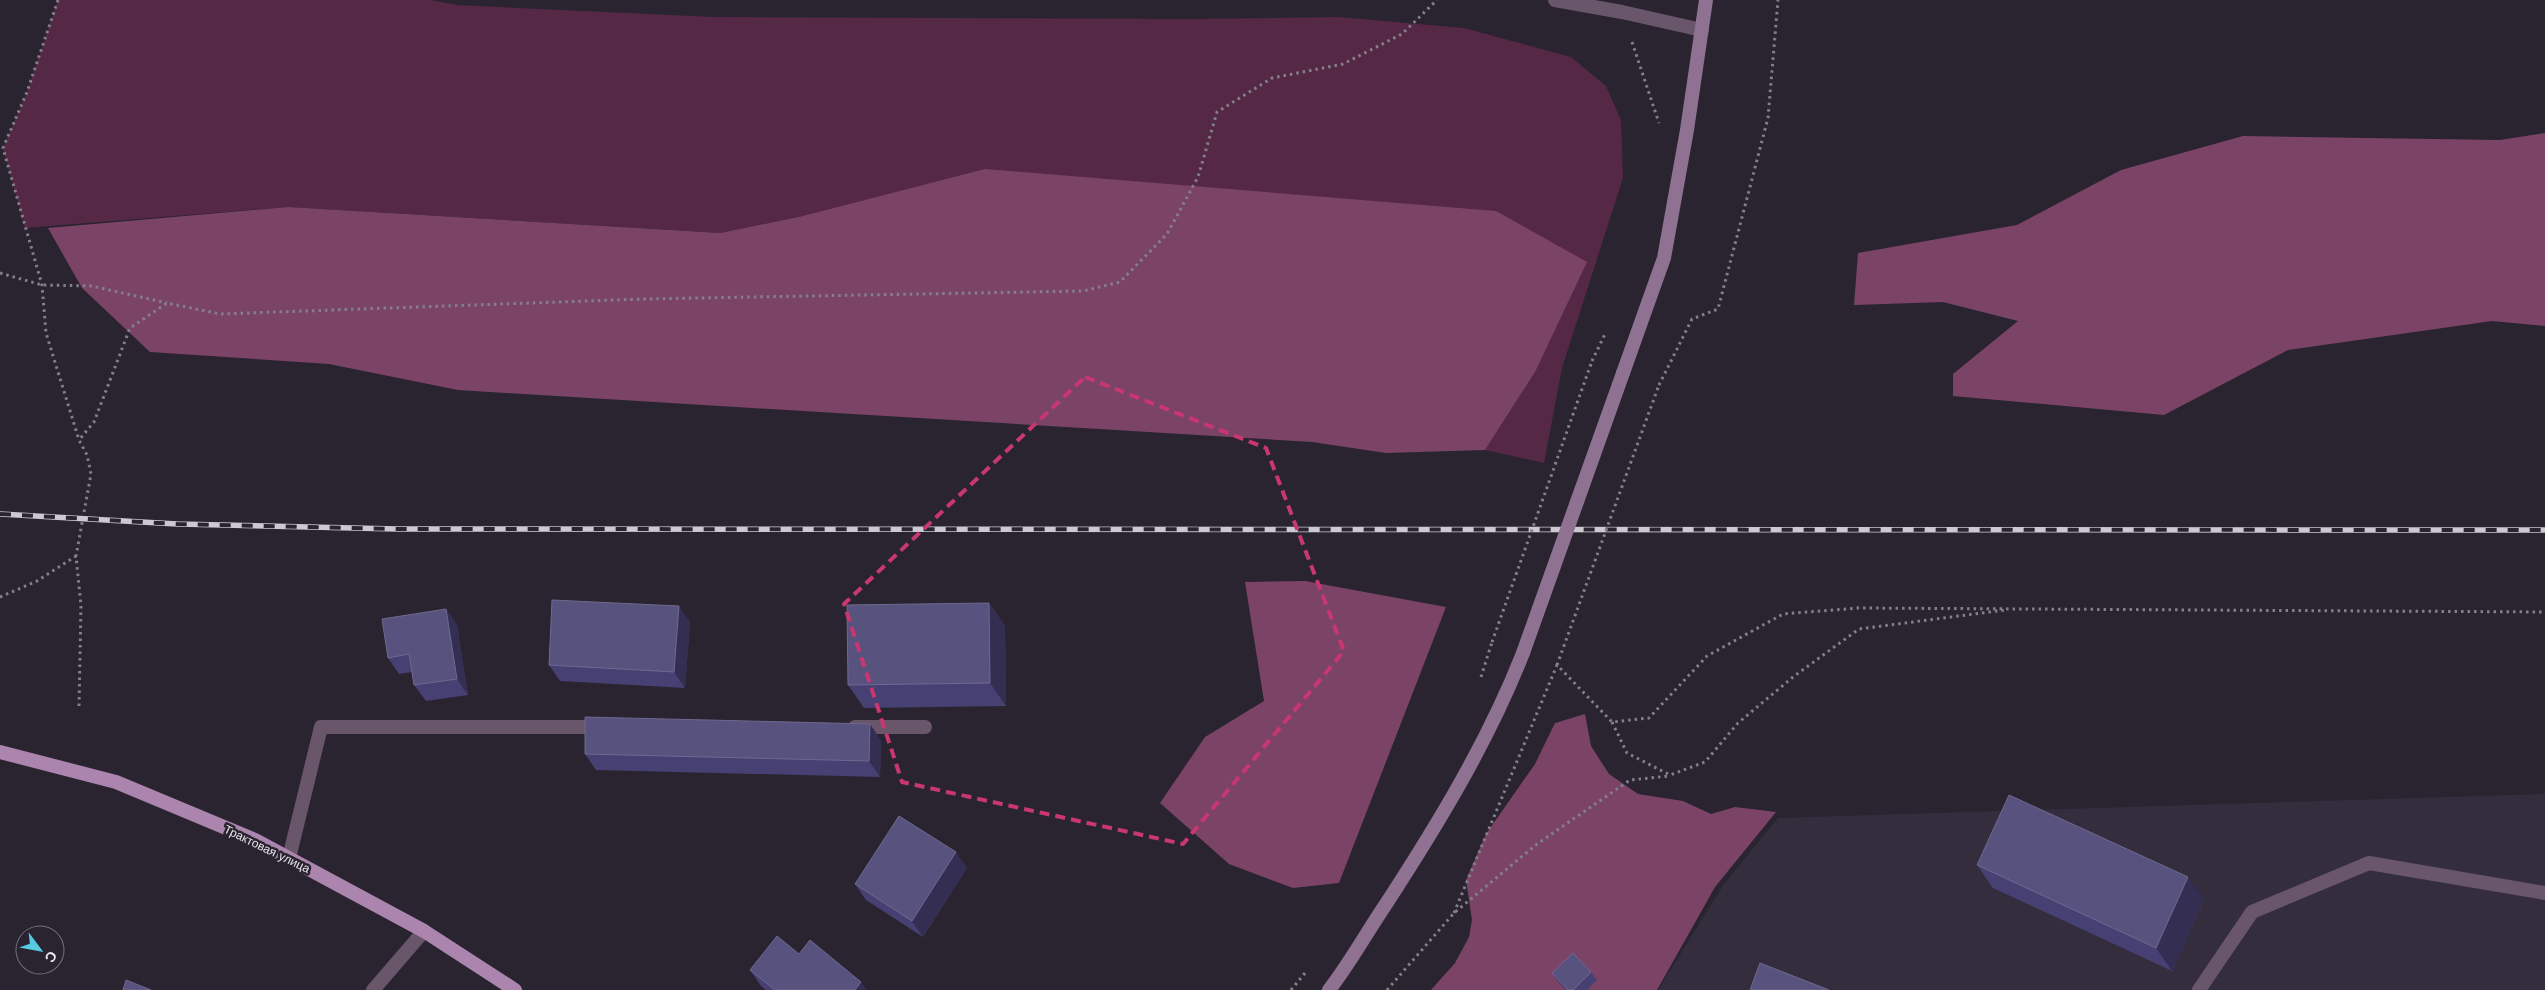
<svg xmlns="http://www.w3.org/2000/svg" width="2545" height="990" viewBox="0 0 2545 990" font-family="'Work Sans',sans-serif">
<rect width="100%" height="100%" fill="#29242f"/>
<path fill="#342d3d" d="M2545 794V990H1658L1724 884 1778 818Z"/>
<path fill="#552845" d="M58 0H430L457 5 714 17 1191 19 1338 17 1464 28 1571 57 1606 86 1621 120 1623 178 1562 368 1544 463 1485 450 1535 372 803 216 720 233 288 207 25 228 3 148 27 92Z"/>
<path fill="#7b4467" d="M2545 133V326L2492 321 2288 350 2164 415 1953 396V374L2018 321 1943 302 1854 305 1858 253 2017 225 2121 170 2243 136 2500 140Z
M985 169 1496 211 1587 262 1535 372 1485 450 1386 453 1312 442 458 390 329 364 150 352 82 288 48 228 288 207 720 233 803 216Z
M1305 581 1446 607 1339 883 1293 888 1229 864 1160 803 1205 737 1264 701 1245 582Z
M1585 714 1591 746 1609 774 1638 794 1683 801 1711 814 1735 807 1776 812 1715 887 1657 990H1431L1455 963 1469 937 1472 920 1466 880 1486 834 1535 764 1555 723Z"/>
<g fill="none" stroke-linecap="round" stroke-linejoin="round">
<path stroke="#848089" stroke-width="3" stroke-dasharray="2.5 4" stroke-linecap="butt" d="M58 0 27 92 3 148 42 285 46 333 79 440
M1632 42 1659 123
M0 273 42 285 92 286 167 303
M1592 361 1606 332
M1659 385 1692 319 1718 309 1768 118 1778 0
M0 597 37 581 76 556
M1481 677 1492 642
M79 706 81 606 76 556 91 474 87 455 79 440 94 422 130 328 167 303 220 314 643 299 1083 291 1120 282 1167 234 1198 177 1217 112 1272 78 1343 64 1402 34 1437 0
M1612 722 1627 753 1670 775 1705 762 1738 723 1793 677 1859 629 2005 610
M1454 913 1557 665 1612 722 1649 718 1707 656 1783 614 1858 608 2545 612
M1291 990 1305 973
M1387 990 1454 913 1537 844 1630 780 1669 776"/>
<path stroke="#6a566b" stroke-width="14" d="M855 727H925
M289 858 321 727H603
M373 990 424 931
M2199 990 2252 912 2369 863 2545 893"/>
<path stroke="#6a566b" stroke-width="14" d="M1555 0 1622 12 1702 30"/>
<path stroke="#8f7192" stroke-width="14" d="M1623 373 1664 258 1687 130 1706 0
M1329 990C1350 963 1367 932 1386 904 1438 824 1488 742 1523 653"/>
<path stroke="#ac85af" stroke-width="14" d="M0 752 116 782 255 840 424 931 515 990"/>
<defs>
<path id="rail" d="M0 514 177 524 397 529 2545 530"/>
</defs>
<use href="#rail" stroke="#ccc9d0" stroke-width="5.5"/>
<use href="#rail" stroke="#29242f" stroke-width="4" stroke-dasharray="11" stroke-linecap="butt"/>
<path stroke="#848089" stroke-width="3" stroke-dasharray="2.5 4" stroke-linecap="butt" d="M1492 642 1592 361
M1557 665 1659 385"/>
<path stroke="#8f7192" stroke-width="14" d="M1523 653 1623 373"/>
</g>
<path fill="#474072" d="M989 603 1005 626 1006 706 864 708 848 685Z
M446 609 457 625 468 695 426 701 414 685 412 672 399 674 388 658Z
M690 622 685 688 560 681 549 665Z
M881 740 880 777 596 770 585 754Z
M1977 865 2204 900 2172 971 1993 888Z
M967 868 923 937 866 900 855 884Z
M750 970 867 990H766L761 986Z
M1591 972 1597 980 1587 990H1566L1558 982 1552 973Z"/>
<path fill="#342e52" d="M989 603 1005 626 1006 706 990 683Z
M679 606 690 622 685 688 674 672Z
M446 609 457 625 468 695 457 679Z
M870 724 881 740 880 777 869 761Z
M956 852 967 868 923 937 912 921Z
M2188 877 2204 900 2172 971 2156 948Z
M861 982 867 990H855Z"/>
<path fill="#58527f" stroke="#6f6990" d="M552 600 679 606 674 672 549 665Z
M989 603 990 683 848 685 847 605Z
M446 609 457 679 414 685 409 654 388 658 382 619Z
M585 717 870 724 869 761 585 754Z
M2009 795 2188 877 2156 948 1977 865Z
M899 816 956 852 912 921 855 884Z
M777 936 799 954 810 940 861 982 855 990H775L750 970Z
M1573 953 1591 972 1573 990H1568L1552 973Z
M1760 963 1829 990H1750Z
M126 980 151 990H123Z"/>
<path fill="none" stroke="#c83771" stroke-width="4" stroke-dasharray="10 6" stroke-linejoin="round" d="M1085 377 1266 448 1344 651 1183 844 902 782 844 604Z"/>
<g text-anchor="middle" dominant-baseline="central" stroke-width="5" stroke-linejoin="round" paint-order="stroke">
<g font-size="12" fill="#e8e5ec" stroke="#29242f">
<text transform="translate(267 849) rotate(26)">Трактовая улица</text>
</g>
</g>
<g transform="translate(40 950) rotate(122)"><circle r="24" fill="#29242f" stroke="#75717b"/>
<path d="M0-4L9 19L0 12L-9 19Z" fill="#57c9e2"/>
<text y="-8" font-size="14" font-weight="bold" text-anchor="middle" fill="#e8e5ec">С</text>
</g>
</svg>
